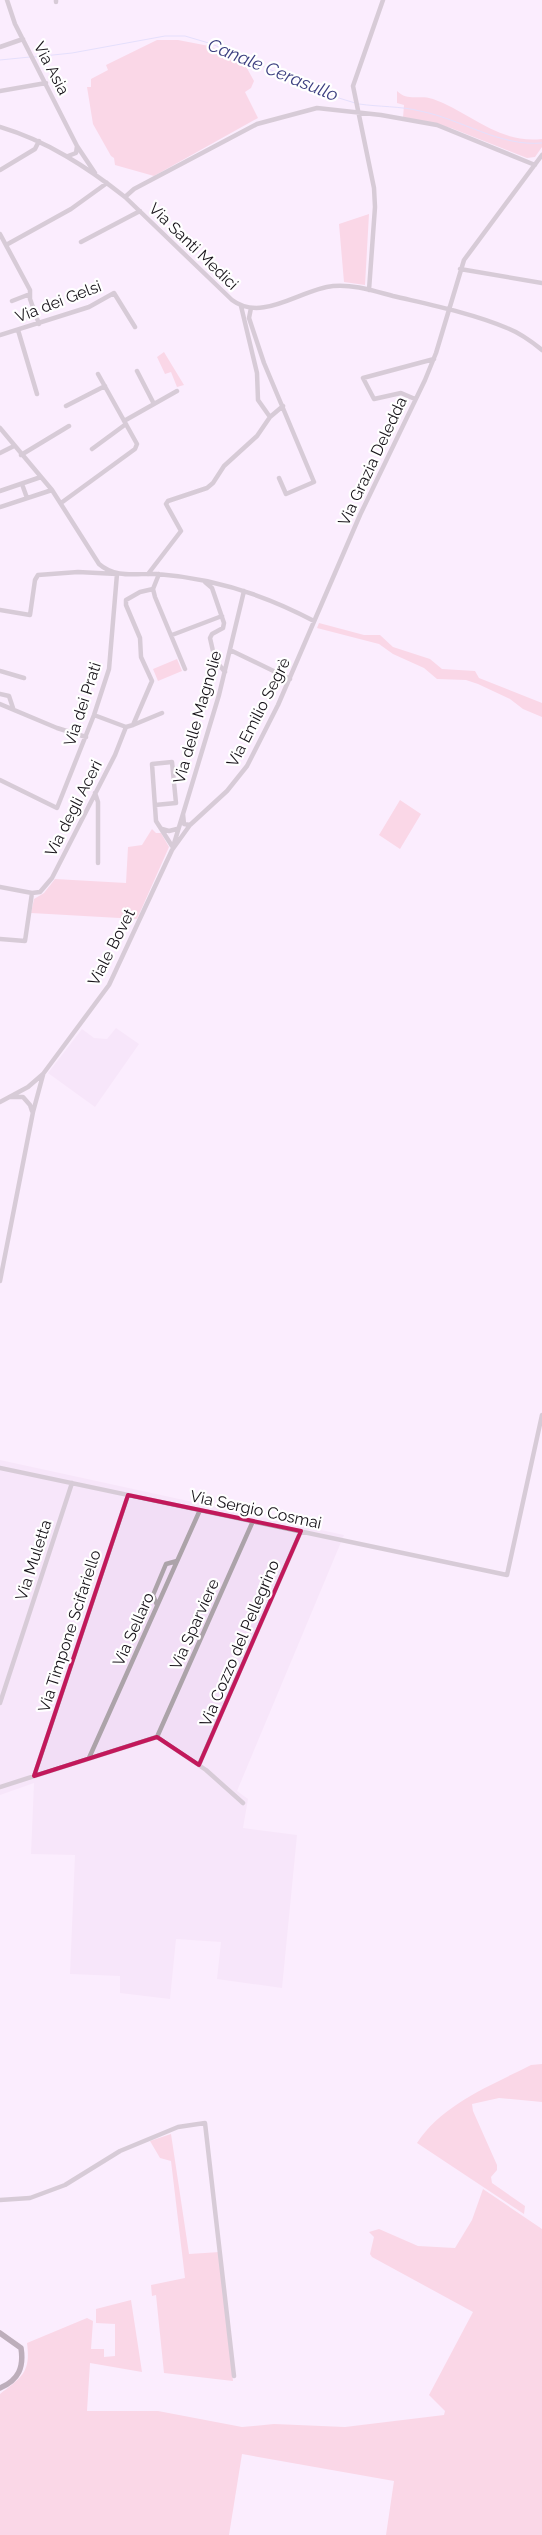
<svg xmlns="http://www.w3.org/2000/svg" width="542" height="2535" viewBox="0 0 542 2535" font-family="Raleway,sans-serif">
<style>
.built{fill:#f2def6}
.green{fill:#f8bdcd}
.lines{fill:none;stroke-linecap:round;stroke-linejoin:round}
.stream{stroke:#c9cffb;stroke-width:1}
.minor{stroke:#aca3a9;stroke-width:4.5}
.major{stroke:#72626c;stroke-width:5.5}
.marked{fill:none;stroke:#c2185b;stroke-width:4;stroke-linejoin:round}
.labels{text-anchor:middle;stroke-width:4.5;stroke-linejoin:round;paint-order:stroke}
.street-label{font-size:16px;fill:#161218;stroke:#fff}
.water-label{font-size:18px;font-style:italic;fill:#3c3f80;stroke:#fff}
</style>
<rect width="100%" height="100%" fill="#fbedfe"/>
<path class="built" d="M116,1028l23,16 -44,63 -47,-34 34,-44 12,9 13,1z
M0,1460l344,75 -107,256 11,8 -5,29 54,7 -15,153 -65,-9 4,-37 -45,-3 -6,60 -50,-6v-17l-50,-2 5,-119 -44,-1 3,-71 -34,12z"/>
<path class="green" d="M157,40h21l31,6 34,15 11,20 -3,7 -6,4 13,26 -104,58 -39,-11 -1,-7 -3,-2 -18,-32 -6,-37h4v-8l17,-9 -2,-5z
M397,91c11,11 23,3 36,8 37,13 65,45 109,40v8l-7,10 -8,1 -76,-30 -48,-10 1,-13 -7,-2z
M369,214l-4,71 -21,-3 -5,-58z
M164,352l20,33 -7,2 -6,-15 -6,2 -8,-17z
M319,623l45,12h16l13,12 37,12 12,10 33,2 4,7 63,25v14l-19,-8 -13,-10 -32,-15 -12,-4 -29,-1 -13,-11 -31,-14 -14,-10 -62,-16z
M177,659l5,12 -24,10 -5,-12z
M400,800l21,14 -21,35 -21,-14z
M152,829l4,4h5l8,14 -32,72 -106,-6 3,-14 10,-6 11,-14 71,4 2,-36 14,-2z
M542,2064v38l-43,-4 -27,6 1,7 24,54v5l-6,7 1,6 33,23 -1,8 -107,-71c25,-39 75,-58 114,-78z
M171,2134l18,120 31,-2 13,129 -69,-8 -8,-78 -4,1 -1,-11 34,-7 -14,-117 -11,-3 -10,-17z
M483,2189l59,40v306h-156l8,-54 -152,-27 -13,81h-229v-141c22,-17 31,-22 27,-51l60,-25 6,3 -2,28h13v8l11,-1v-32l-19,-1v-14l35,-9 11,72 -52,-9 -3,48h71l84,16 32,-3 71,3 99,-12 1,-4 -16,-16 44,-83 -101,-55 -2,-3 4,-17 -5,-5 10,-3 39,17 37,2 17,-28z"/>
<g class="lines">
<path class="stream" d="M34,57l38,-4 93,-17h20l27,8 114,50 29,9
M0,60l30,-3
M359,104c20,3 41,2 61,7 41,8 80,36 122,32"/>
<path class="minor" d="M7,0l8,24 62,122 18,27
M56,0v2
M0,47l23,-8
M0,91l46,-8
M0,127c47,14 87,40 125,70l107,103c30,23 69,-11 101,-14 20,-2 41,5 60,10 38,9 78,17 114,32 13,5 24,13 35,22
M68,156l8,-3 1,-7
M0,170l35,-21 4,-8
M125,197l9,-8 123,-65 60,-16 64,7 56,10 98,40
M0,234l30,56v9l9,25
M81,242l59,-31
M6,245l65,-36 36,-26
M460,269l82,14
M369,290l6,-83 -1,-19 -21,-102 30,-86
M12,301l18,-7
M241,306l16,67 1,27 12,17
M251,308l-2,10 15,45 50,119 -28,12 -7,-16
M18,330l19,64
M0,335l89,-28 25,-14 21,34
M137,371l17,33
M415,399l-14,-6 -27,6 -11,-21 71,-19
M66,406l39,-20
M124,421l53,-30
M0,428l52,62 47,74c17,15 38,9 58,10 56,4 108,21 157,47
M92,449l34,-25
M0,453l14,-7
M21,455l48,-29
M22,484l5,14
M0,491l41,-14
M61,503l74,-54 2,-5 -39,-70
M0,507l52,-17
M148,574l33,-43 -15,-27 2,-3 39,-13 6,-5 11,-17 33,-30 13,-19 13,-11
M159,574l-6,15 2,8 30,72
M205,582l7,6 12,35 -1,5 -11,6 -2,4 5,22 10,12
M0,610l30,5 5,-35 3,-5 40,-3 39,2 -8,95 -15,46 -37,93 -57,-28
M172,635l50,-19
M230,650l60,29
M0,671l24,7
M0,694l9,2 4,12
M0,704l57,24 29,9
M133,725l29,-12
M126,727l7,-2 19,-44 -11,-24 -1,-19 -14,-33v-5l14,-8 13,-3
M95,793l3,9v61
M155,805l21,-2 -4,-41 -20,2 4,57 16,25
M183,814l1,10 6,1
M162,829l7,2 8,-2
M173,847l46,-152 25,-104
M0,887l32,6 8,-1 12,-14 63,-123 11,-28 -32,-12
M0,939l25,2 7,-48
M11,1097h12l7,8 2,6
M0,1102l28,-15 15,-13 66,-89 63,-135 18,-25 37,-34 20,-25 31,-61 82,-190 65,-135 11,-27 28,-93 78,-105
M0,1281l33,-169 10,-37
M0,1468l507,107 35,-160
M157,1605l-4,-10 13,-31 11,-3
M0,1703l72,-220
M157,1737l96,-216
M89,1758l111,-248
M199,1765l102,-234
M34,1776l94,-281
M0,1787l157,-50 49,33 37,33
M0,2200l30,-2 35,-13 55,-34 58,-24 27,-4 29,253"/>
<path class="major" d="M0,2333l21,15c3,19 -2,32 -21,40"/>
</g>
<path d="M0 0H542V2535H0ZM128,1495l173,36 -102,234 -42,-28 -123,39z" fill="#fbedfe" fill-opacity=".55" fill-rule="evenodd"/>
<path class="marked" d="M128,1495l173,36 -102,234 -42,-28 -123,39z"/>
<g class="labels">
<g class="street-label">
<text transform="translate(52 68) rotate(62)" y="6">Via Asia</text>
<text transform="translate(194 246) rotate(44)" y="6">Via Santi Medici</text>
<text transform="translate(58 301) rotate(-21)" y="6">Via dei Gelsi</text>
<text transform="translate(372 461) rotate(-65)" y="6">Via Grazia Deledda</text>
<text transform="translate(82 704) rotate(-72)" y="6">Via dei Prati</text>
<text transform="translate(258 712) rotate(-63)" y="6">Via Emilio Segrè</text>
<text transform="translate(197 717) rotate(-74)" y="6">Via delle Magnolie</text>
<text transform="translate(73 808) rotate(-63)" y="6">Via degli Aceri</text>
<text transform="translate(111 947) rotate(-63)" y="6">Viale Bovet</text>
<text transform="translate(256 1509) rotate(12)" y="6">Via Sergio Cosmai</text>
<text transform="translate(33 1560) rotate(-72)" y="6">Via Muletta</text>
<text transform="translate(194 1624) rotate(-66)" y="6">Via Sparviere</text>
<text transform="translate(133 1629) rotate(-66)" y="6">Via Sellaro</text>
<text transform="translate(69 1631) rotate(-72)" y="6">Via Timpone Scifariello</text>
<text transform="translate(239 1643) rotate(-67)" y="6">Via Cozzo del Pellegrino</text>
</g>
<g class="water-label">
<text transform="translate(273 70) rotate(22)" y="6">Canale Cerasullo</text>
</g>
</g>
</svg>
